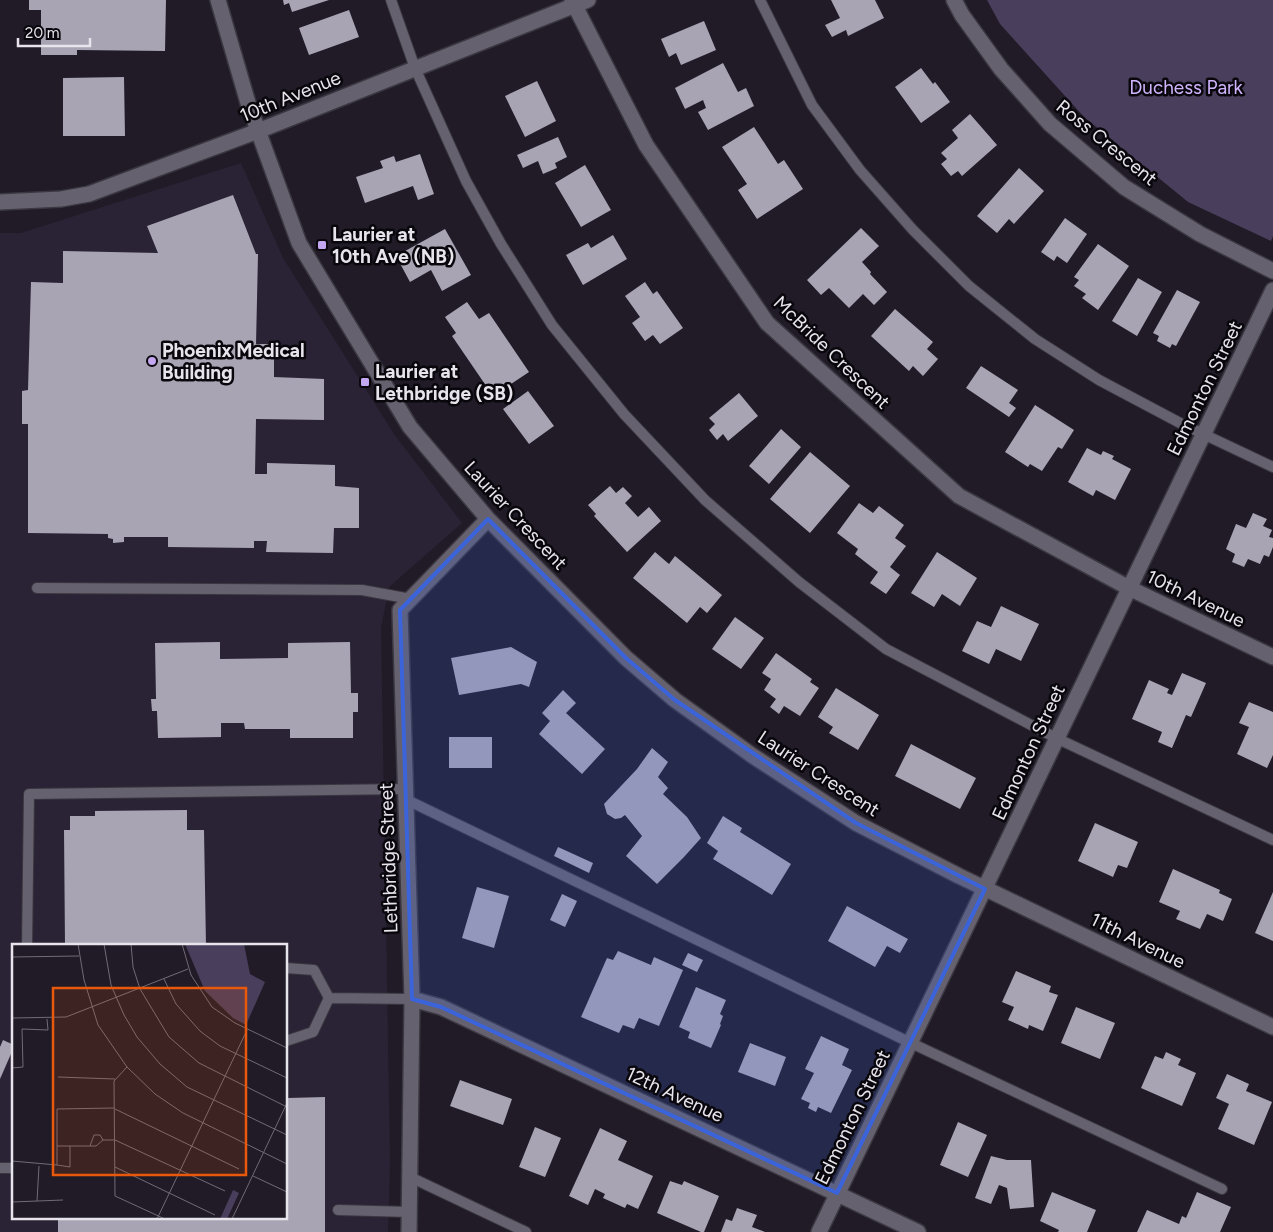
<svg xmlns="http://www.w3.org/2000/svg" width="1273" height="1232" viewBox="0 0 1273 1232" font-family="Figtree,sans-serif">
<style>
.built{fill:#2a2335;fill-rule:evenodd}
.green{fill:#493e5b}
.building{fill:#a9a4b4}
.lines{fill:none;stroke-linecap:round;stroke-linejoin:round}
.service-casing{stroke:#3b3740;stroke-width:12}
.minor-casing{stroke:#3b3740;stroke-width:18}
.tertiary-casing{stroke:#3b3740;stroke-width:18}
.service{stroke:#66616f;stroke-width:10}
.minor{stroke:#66616f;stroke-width:15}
.tertiary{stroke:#66616f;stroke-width:15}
.marked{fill:#3b64db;fill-opacity:0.2;stroke:#3b64db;stroke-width:4;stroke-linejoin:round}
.poi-dot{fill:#c4a7f1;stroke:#09070c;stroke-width:2}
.labels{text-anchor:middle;stroke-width:5;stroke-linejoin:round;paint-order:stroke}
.park-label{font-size:19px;fill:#d0b4fe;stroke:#09070c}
.street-label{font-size:19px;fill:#e7e4ec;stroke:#09070c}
.poi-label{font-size:19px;font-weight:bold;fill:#e7e4ec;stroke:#09070c;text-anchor:start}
.inset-road{fill:none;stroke:#706b76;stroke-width:1}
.view{fill:#e8590c;fill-opacity:0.15;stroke:#e8590c;stroke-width:2.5}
.inset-edge{fill:none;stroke:#e7e4ec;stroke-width:2.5}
</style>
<rect width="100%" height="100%" fill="#201b27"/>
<path class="built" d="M241,163l42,95 111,176 68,89 -73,64 -8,41 9,534 -2,70h-388v-999h21zM14,946h272v272h-272z"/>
<path class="green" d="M987,0h286v236l-2,5 -83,-39 -104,-85 -84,-93z"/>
<path class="building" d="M29,0h137l-1,51 -88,-1v5h-36v-45h-12z
M283,0h46l-37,12 -3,-9 -5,2z
M831,0h44l9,18 -36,18 -2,-6 -14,7 -7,-12 15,-7z
M349,10l10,27 -50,18 -10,-27z
M704,21l12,29 -35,15 -5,-12 -7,4 -8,-18z
M723,63l15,29 8,-4 8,18 -46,24 -10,-18 8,-4 -3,-8 -18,9 -10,-21z
M921,68l12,16 2,-2 15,20 -29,21 -26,-36z
M124,77l1,59h-62v-58z
M537,81l19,40 -31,16 -20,-41z
M970,114l27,31 -35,31 -4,-5 -7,5 -10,-12 6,-5 -6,-6 17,-15 -6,-8z
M754,127l24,37 6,-4 19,29 -46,30 -19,-29 9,-6 -25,-37z
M558,137l9,20 -12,6 2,5 -14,6 -5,-13 -15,7 -6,-13z
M420,154l14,40 -16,6 -5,-14 -48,17 -9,-26 27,-9 -3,-7 14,-5 2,6z
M585,165l26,45 -30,17 -26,-44z
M1019,168l25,23 -30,33 -5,-5 -12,14 -20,-17z
M233,195l23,59h2l-2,90h18v33l50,2v41l-68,-1 -1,55h12v-11l68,2v21l24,2v40h-25l-1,25 -67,-1 1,-11h-13v7l-86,-1v-10h-44v5l-11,1v-4l-5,-1v-4l-80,-1v-109h-6v-33l6,-1 3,-108 32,1v-32l95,2 -11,-27z
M1065,218l22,16 -20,29 -10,-7 -3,5 -13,-9z
M861,228l18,18 -17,16 9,10 -1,2 17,18 -13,13 -11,-11 -14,14 -20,-20 -8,7 -14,-15z
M445,229l26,46 -29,16 -11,-21 -21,12 -14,-26z
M613,235l14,24 -44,26 -17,-30 22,-12 3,5z
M1098,244l31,22 -31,44 -16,-12 4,-4 -12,-8 5,-6 -5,-3z
M1138,278l24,14 -25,44 -25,-15z
M645,282l8,12 4,-3 26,37 -23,16 -7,-9 -8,6 -13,-18 8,-6 -15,-21z
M1177,290l23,12 -24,44 -4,-2 -2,4 -13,-7 2,-5 -6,-3z
M467,302l12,17 10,-6 40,59 -36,24 -41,-60 4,-3 -11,-16z
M895,309l38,33 -6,7 11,10 -15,17 -10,-10 -4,5 -38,-35z
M981,366l37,24 -9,13 7,5 -7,9 -43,-29z
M528,391l26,35 -25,18 -26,-35z
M739,393l19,23 -30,25 -5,-7 -6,6 -8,-10 6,-6 -6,-6z
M1035,405l39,25 -12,19 -4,-2 -16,24 -12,-7 -2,3 -23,-15z
M781,429l20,18 -32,37 -20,-18z
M1087,448l14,7 2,-4 11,5 -2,3 19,10 -16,31 -19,-10 -3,6 -25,-14z
M810,452l40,34 -40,47 -40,-34z
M610,486l6,7 7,-6 9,9 -7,7 13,14 11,-10 12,14 -34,31 -33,-36 2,-2 -8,-9z
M859,503l14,10 6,-7 25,19 -9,13 11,8 -16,21 10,8 -14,19 -16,-11 8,-11 -23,-18 3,-5 -21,-16z
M1253,513l14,6 -4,7 9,4 -3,7 4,1v9l-4,10 -5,-2 -4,9 -12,-5 -4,8 -12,-5 3,-8 -9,-5 10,-25 10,4z
M655,552l14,12 6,-8 47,39 -15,18 -7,-6 -13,16 -54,-45z
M937,552l40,26 -17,28 -18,-12 -8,13 -23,-14z
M1001,606l38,18 -18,37 -25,-12 -7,15 -27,-13 15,-30 14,6z
M735,617l29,21 -23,31 -29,-20z
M220,642v17l68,-1v-15l62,-1 1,51h7v19h-5v26h-63v-9h-45l-1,-6h-23v14l-63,1 -1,-27h-5l-1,-12h5l-1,-56z
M511,647l26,15 -8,25 -8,-3 -62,11 -8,-37z
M776,653l36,26 -2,3 9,6 -19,28 -16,-10 -5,8 -9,-7 6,-8 -12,-9 7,-11 -9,-6z
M1182,673l24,10 -15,34 -5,-2 -14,33 -14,-6 4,-10 -30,-13 17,-39 20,9 -2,4 5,2z
M836,688l43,27 -21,35 -29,-17 4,-6 -15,-10z
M563,690l13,13 -10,10 39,36 -23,25 -43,-40 11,-13 -8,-8z
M1249,702l24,10v43l-6,13 -30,-14 12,-27 -10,-4z
M449,737h43v31h-43z
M911,744l65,34 -16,31 -65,-33z
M652,748l16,14 -10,15 10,11 -5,6 24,23 14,21 -17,19 -27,27 -31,-28 16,-20 -17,-21 -4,3 -6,1 -8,-5 -3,-10 33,-35z
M187,810v20h17l2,116h-141l-1,-116h6v-14h25v-5z
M723,816l19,12 -2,4 51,32 -19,31 -59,-36 5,-8 -11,-8z
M1095,823l43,19 -11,26 -9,-3 -5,12 -35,-16z
M558,847l35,16 -4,10 -35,-17z
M1173,869l47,21 -1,3 13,6 -9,22 -16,-7 -7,15 -24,-10 4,-8 -21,-9z
M477,887l32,9 -15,52 -32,-10z
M1273,892v49l-18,-8z
M562,894l15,7 -12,26 -15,-7z
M847,906l61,33 -8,14 -13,-7 -12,21 -47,-26z
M618,951l33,14 3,-8 29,13 -24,56 -20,-8 -5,11 -11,-4 -4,8 -38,-16 26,-59 6,2z
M688,953l15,7 -6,12 -15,-7z
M1016,971l35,15 -2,6 9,3 -15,36 -14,-6 -1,4 -20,-9 6,-13 -12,-5z
M696,987l30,13 -6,14 3,2 -3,8 1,1 -10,23 -23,-10 2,-6 -11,-5z
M1076,1007l39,16 -15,36 -39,-16z
M821,1036l28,13 -7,16 10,5 -21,43 -13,-6 -2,5 -8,-4 2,-5 -9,-4 13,-26 -9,-4z
M3,1040l11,5v2l-14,32v-32z
M750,1043l36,14 -11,29 -37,-14z
M1166,1052l15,7 -3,6 18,8 -14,33 -41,-18 14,-32 8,3z
M1227,1074l22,10 -3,7 26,11 -18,43 -36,-16 11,-25 -13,-6z
M460,1080l52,19 -9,26 -53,-19z
M286,1085h2v13l37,-1v135h-267v-14h228z
M958,1122l29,13 -19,42 -28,-12z
M535,1127l26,11 -16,39 -26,-10z
M600,1128l27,13 -9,19 35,16 -15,33 -11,-5 -2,4 -22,-10 2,-4 -10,-5 -7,16 -19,-9z
M991,1156l16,4h24l3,47 -24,2 -3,-21 -8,-3 -8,19 -16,-6z
M670,1181l12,4 2,-4 35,15 -15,36h-3l-44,-19z
M1052,1192l44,18 -9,22h-29l1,-2 -19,-9z
M1197,1192l34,15 -11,25h-83l10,-22 32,14 3,-8 4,2z
M737,1208l20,7 -5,12 13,5h-44l5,-13 6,2z"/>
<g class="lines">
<defs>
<path id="service" d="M391,0l24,68 51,113 35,63 51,81 72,89 81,86 94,82 87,67 170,89 217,102
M760,0l52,105 48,65 53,60 56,56 66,53 64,41 83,44 91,43
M37,588l325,2 49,9
M407,800l504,243 311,146
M27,946l2,-152 377,-5
M286,968l28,2 15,28
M286,1041l27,-9 16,-34 83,1
M0,1168h14
M410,1177l116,55
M338,1210l72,2"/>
<path id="minor" d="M218,0l30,103 51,140 111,184 78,92 138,139 49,42 78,56 103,67 103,53 314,151
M572,0l74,145 121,178 192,173 170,92 144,69
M412,999l29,8 477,225
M409,1232l3,-233 -12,-389 88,-91
M819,1232l454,-942"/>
<path id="tertiary" d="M954,0l8,15 39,54 49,55 74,63 76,47 73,37
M0,202l61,-3 28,-5 169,-63 330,-131"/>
</defs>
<use href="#service" class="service-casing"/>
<use href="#minor" class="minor-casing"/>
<use href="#tertiary" class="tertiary-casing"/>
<use href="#service" class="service"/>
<use href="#minor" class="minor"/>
<use href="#tertiary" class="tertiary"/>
</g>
<path class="marked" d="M488,519l138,139 49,42 181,123 129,66 -148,304 -396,-186 -29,-8 -12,-389z"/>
<g class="poi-dot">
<rect x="317" y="240" width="10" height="10" rx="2.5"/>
<circle cx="152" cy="361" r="5"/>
<rect x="360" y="377" width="10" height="10" rx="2.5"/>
</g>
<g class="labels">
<g class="park-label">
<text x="1186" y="94">Duchess Park</text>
</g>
<g class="street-label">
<text transform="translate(290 96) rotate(-22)" y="7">10th Avenue</text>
<text transform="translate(1107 142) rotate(39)" y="7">Ross Crescent</text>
<text transform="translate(832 352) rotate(44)" y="7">McBride Crescent</text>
<text transform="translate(1204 388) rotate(-64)" y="7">Edmonton Street</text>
<text transform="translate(516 515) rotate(47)" y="7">Laurier Crescent</text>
<text transform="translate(1196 598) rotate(26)" y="7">10th Avenue</text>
<text transform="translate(1028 752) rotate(-65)" y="7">Edmonton Street</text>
<text transform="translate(819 773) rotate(33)" y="7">Laurier Crescent</text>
<text transform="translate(388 858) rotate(-92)" y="7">Lethbridge Street</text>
<text transform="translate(1138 940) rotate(26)" y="7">11th Avenue</text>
<text transform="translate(675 1094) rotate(25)" y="7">12th Avenue</text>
<text transform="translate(852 1117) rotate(-64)" y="7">Edmonton Street</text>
</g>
<g class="poi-label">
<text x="332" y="241">Laurier at<tspan x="332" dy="22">10th Ave (NB)</tspan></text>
<text x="162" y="357">Phoenix Medical<tspan x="162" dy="22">Building</tspan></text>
<text x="375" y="378">Laurier at<tspan x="375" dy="22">Lethbridge (SB)</tspan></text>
</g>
</g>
<g transform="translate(12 944)">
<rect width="275" height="275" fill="#201b27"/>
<path d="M173,0h59l6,30 15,8 -19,43 -13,-7 -28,-27zM221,246l6,3 -12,26h-7z" fill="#493e5b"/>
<path class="inset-road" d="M66,0l6,36 14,45 29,42 28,27 28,19 104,51M92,0l7,41 13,30 13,22 23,27 27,23 100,48M119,0l2,23 7,22 29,48 30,26 88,44M170,0l9,31 21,32 23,16 52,25M0,13l67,-1M152,35l12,25 24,27 20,15 67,32M0,74l54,-1 122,-48M115,123l-13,14 1,115 50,23M0,124l11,-1 -1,-38 26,1 -1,-11M46,133l57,2M103,165l124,60M45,202h39l7,-6h12l110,51M78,202l4,-11h6l3,5M0,217l45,4v-56l57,-1M45,221l13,2v-21M103,223l100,48M241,232l34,16M0,242v33M25,257l2,-35M0,258l51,-2M145,275l90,-189M220,275l55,-116"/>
<path class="view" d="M41,44h193v187h-193z"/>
<rect width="275" height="275" class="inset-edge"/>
</g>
<path d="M18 38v8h72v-8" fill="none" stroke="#e7e4ec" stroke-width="2.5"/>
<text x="25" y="38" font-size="15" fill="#e7e4ec" stroke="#09070c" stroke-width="4" paint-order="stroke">20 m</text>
</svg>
